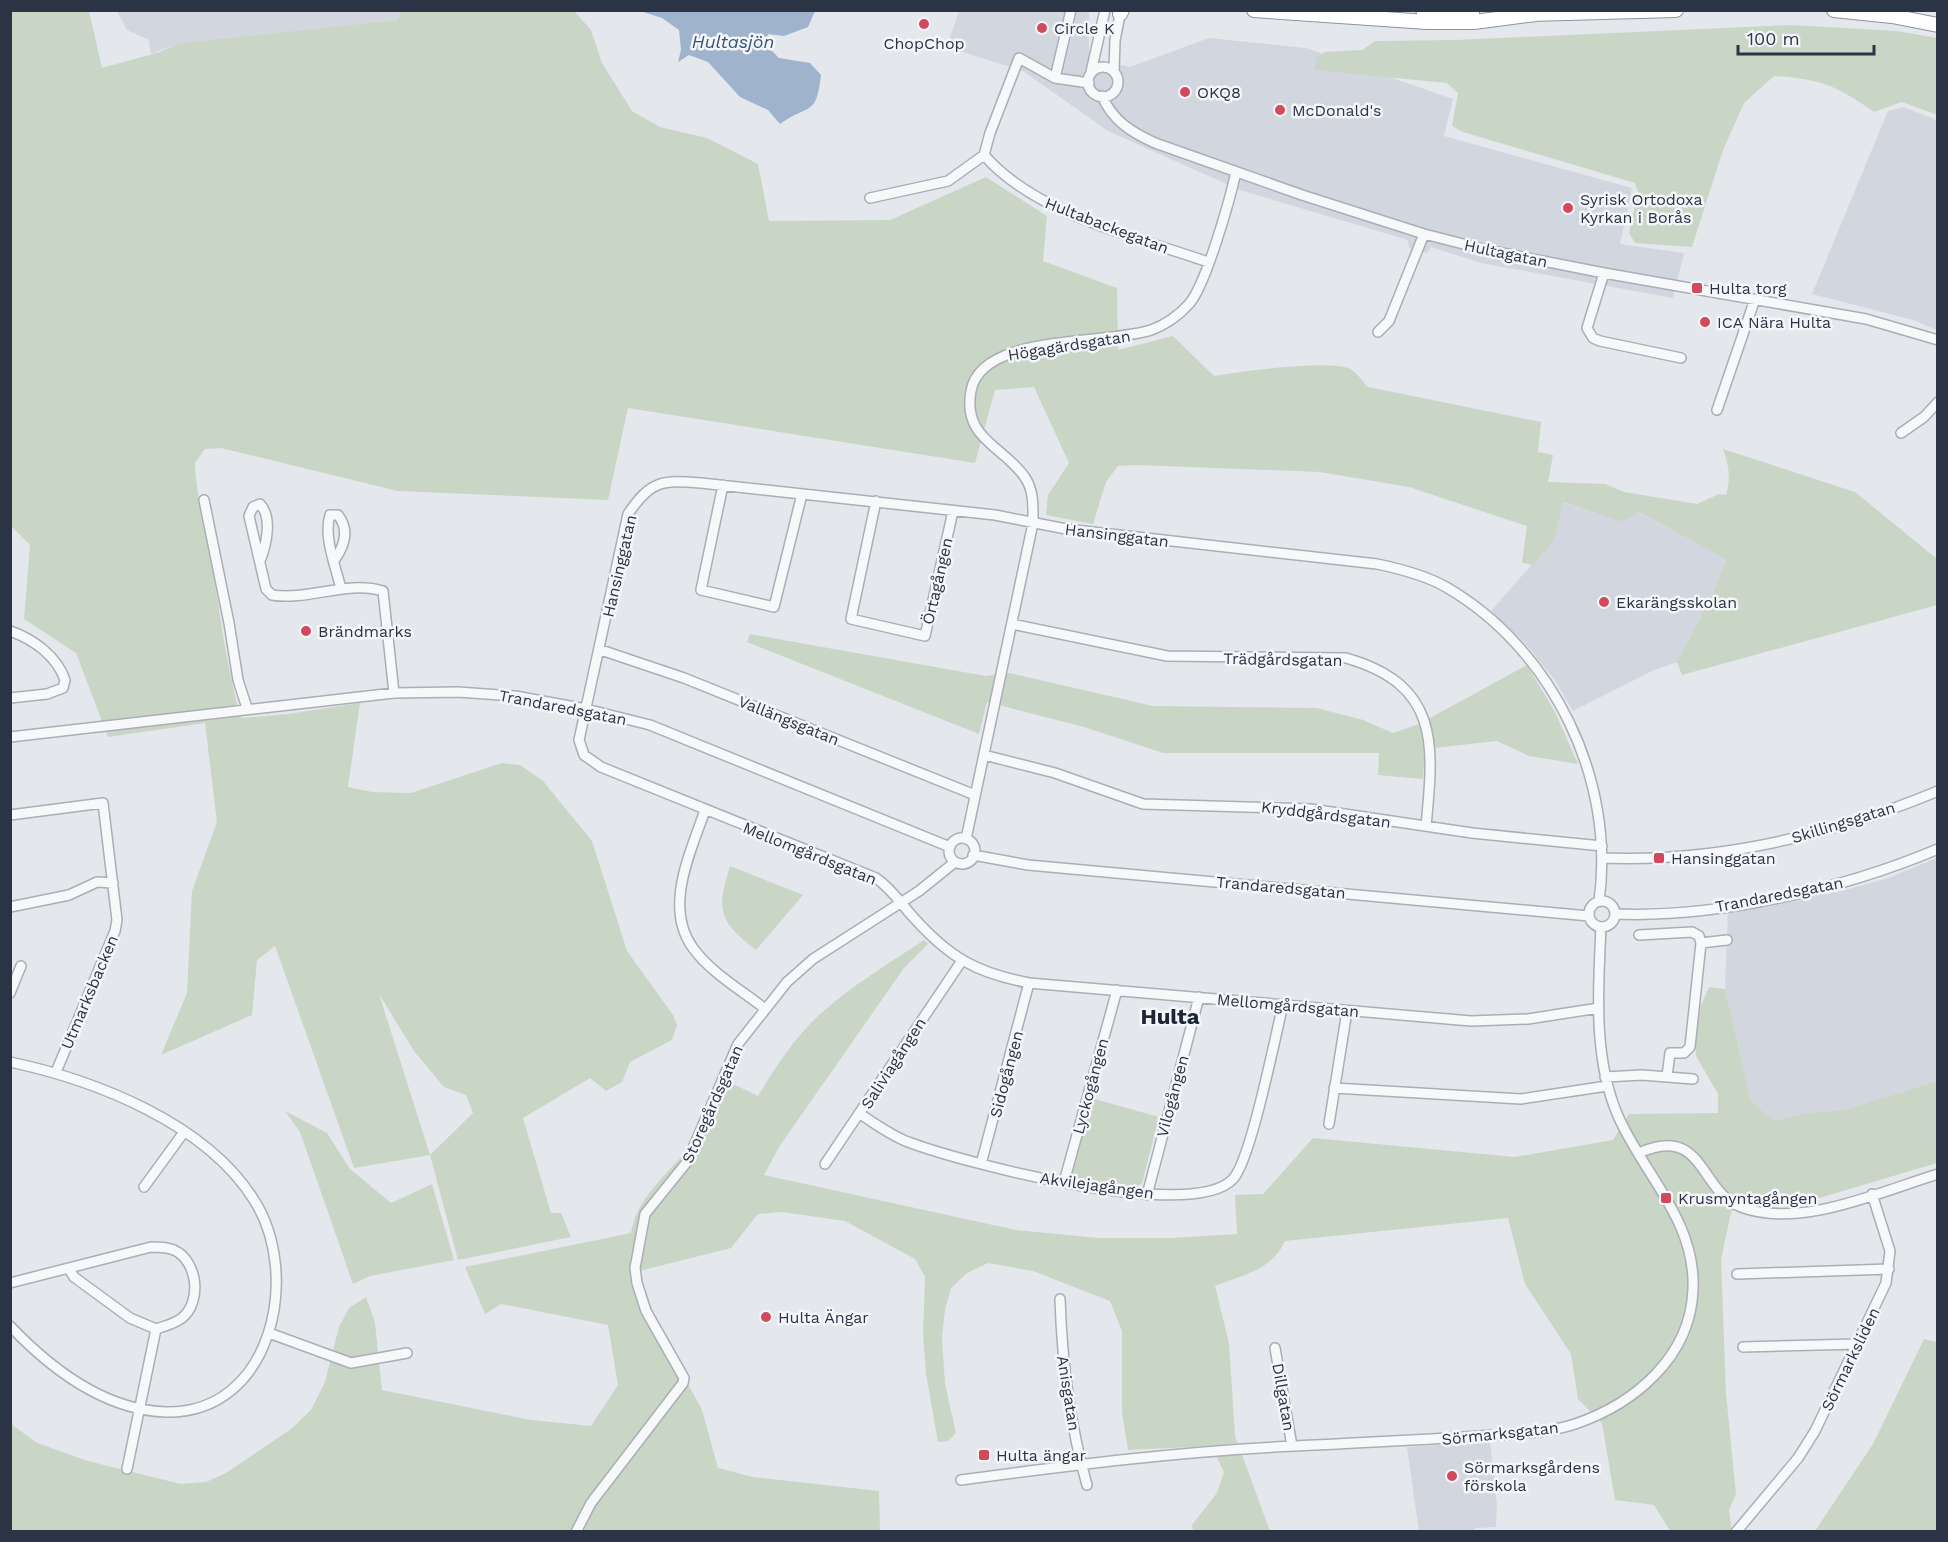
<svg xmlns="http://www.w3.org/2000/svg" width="1948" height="1542" viewBox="0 0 1948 1542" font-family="'Work Sans',sans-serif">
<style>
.built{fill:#d2d6de}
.green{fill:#c9d6c5;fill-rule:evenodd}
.water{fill:#9fb4cc}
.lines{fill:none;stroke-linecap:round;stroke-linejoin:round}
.minor-casing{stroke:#a9aeb7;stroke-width:12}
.highway-casing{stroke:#8b94a3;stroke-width:16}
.minor{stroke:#f7f8fa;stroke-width:9}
.highway{stroke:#fff;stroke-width:14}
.poi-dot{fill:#d1495b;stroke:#f4f6f9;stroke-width:2}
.labels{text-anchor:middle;stroke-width:5;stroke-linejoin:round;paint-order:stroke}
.poi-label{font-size:16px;fill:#2b3445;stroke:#f4f6f9;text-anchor:start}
.street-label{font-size:16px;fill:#2b3445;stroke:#f4f6f9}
.water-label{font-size:18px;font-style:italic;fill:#34527a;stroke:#f4f6f9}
.district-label{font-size:22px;font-weight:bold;fill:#1d2536;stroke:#f4f6f9}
</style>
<rect width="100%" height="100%" fill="#e4e7ec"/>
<path class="built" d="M117,11h285l-5,9 -218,23 -28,11 -2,-14 -22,-10z
M959,11h130v47l41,9 79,-29 97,10 147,51 -9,37 188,52 -12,56 64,9 -11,45 -192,-35 -50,-16 -4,6 -18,-5 -1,-8 -168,-50 -132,-59 -85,-60 -76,-24z
M1903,107l34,13v210l-24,-10 -101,-26 76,-183z
M1562,502l59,20 17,-10 88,46 -13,35 -36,69 -23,8 -81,41 -19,-32 -28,-35 -35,-33 63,-72z
M1937,858v223l-93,29 -40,3 -30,8 -23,-20 -26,-112 3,-77 40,-5 81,-18 39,-11z
M1490,1442l7,63 -1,22 -20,1 -4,3h-53l-12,-84z"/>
<path class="green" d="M10,11h79l13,57 58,-16 19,-9 218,-23 5,-9h172l17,19 11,33 30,48 28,16 47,11 51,26 11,57 121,-1 96,-43 61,39 -4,45 74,27 1,62 55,-14 41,40c24,-4 121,-18 138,-6 6,4 11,12 16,17l173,35 -3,30 15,3 -5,27 57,2 19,8 73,12 22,-10 7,1c5,-17 3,-29 -3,-46l132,43 82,67v46l-255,70 -5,-13 36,-69 13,-34 -87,-47 -18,10 -58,-20 -9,37 -20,26 -12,-2 5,-37 -118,-39 -89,-15 -183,-7 -19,1 -12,16 -13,42 -47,-9 2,-20 21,-32 -35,-76 -39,3 -20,73 -347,-55 -20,92 -210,-9 -177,-43 -16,1 -10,14c1,33 10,64 16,96 9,53 15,107 30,159l47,-4 72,-11 -12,84 24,5 39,1 91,-30 18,2 23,16 49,60 35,110 46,64 4,10 -5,15 -42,22 -8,20 -16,9 -16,-13 -67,40 28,95h10l10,24 -113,23 -28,-105 -76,13 -79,-222 -18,14 -5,55 -91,40 26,-62 5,-102 25,-69 -12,-99 -97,14 -32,-84 -52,-34 6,-74 -20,-20zM379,994l35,57 30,36 22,8 7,18 -43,42z
M1791,25l106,6 40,7v77l-35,-13 -28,10c-38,-27 -54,-33 -100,-36l-30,27 -21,47 -31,97 -57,-4 -6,-10 9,-41 -3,-9 -172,-51 -11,-6 6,-33 -11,-10 -133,-13 3,-13 8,-5 37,-2 13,-9 81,-1z
M750,634l236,42 23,-3 144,33 164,2 46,12 30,13 26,-9 108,-59 28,47 23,52 -49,-8 -32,-15 -72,8 -2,30 -45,-4 1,-22h-216l-79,-26 -97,-25 -8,32 -232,-92z
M730,866l73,29 -47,55c-37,-29 -40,-39 -26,-84z
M924,940l4,4 -24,24 -125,179 -15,28 252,55 83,8h73l65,-4 -2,-39 28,-1 50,-56 202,19 98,-17 16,-26 89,-1v-19l-22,-38v-39l13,-30 16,2 26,112 23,20 30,-8 40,-3 93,-29v82l-148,44 -48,-9 -10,15 -10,46 5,134 10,101 -7,16 3,21h-62l-16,-26 -39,-5 -13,-77 -24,-24 -7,-45 -46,-70 -17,-66 -223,23c-13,29 -42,34 -70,45l14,57 6,93 35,95h-77l-1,-6 25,-32 7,-21 -13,-26 -83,4 -6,-38v-81l-12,-30 -77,-30 -45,-8 -21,10 -16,15 -6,22 -3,28 3,46 11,49 -8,8 -10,1 -12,-68 -3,-41 2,-56 -10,-18 -70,-38 -63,-9 -24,2 -27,34 -92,23 22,63 41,76 16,58 35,9 126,14 1,40h-869l-1,-108 27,20 51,18 93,23 25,-2 20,-9 65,-44 20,-19 14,-28 14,-55 10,-19 17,-11 9,26 7,67 149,30 60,6 27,-41 -10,-60 -107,-21 -16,10 -20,-47 166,-34c6,-33 29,-52 50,-76 20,-22 35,-49 46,-76l31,15c17,-28 36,-58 61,-81 32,-29 69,-51 105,-75z
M1091,1098l68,19 -17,66 -7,5 -67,-10z
M285,1111l42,22 23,36 41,34 41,-19 22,76 -84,16 -17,8 -53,-152z
M1924,1339l13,3v189h-122l58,-87z"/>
<path class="water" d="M640,11h175l-7,16 -24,9 -16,-2 -3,10 14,14 31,5 11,12c-5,42 -11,28 -41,49l-12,-14 -28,-13 -32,-35 -19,-7 -11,7 3,-12 -2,-20 -17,-12z"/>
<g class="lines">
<defs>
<path id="minor" d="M1088 82a15 15 0 1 1 30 0a15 15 0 1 1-30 0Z
M1091,72l14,-62
M1114,72l1,-32 6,-30
M1055,78l16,-68
M1102,96c11,25 29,36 53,47l147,52 122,39 63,16 117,23 262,46 72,21
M984,155c51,59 152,82 224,107
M870,198l78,-17 36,-26 6,-22 29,-75 36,20 34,5
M1604,273l-17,55 6,10 7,3 81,17
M1378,332l11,-11 35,-87
M1717,410l38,-111
M1901,433l23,-16 14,-15
M723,485l-22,105 73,17 28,-113
M204,500l25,123 9,57 9,28
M876,501l-25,118 74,17 28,-125
M260,561c6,-15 13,-43 0,-57l-7,3 -4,9 17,73 6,6c36,6 75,-15 111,-4l11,102
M334,561c10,-14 16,-31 4,-46h-8c-7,22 6,52 11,74
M1012,624l155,32 179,2c94,27 88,86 80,168
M10,631c23,8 47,25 55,49l-2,8 -16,6 -37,4
M601,650l83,28 291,117
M10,737l384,-44 64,-1 57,4 71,13 64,16 300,122
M984,755l71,18 88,31 168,5 161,24 130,13
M705,810c-14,42 -42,97 -12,138 17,24 48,42 71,60
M10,815l93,-12 14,117 -2,11 -59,141
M949 851a13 13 0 1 1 26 0a13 13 0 1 1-26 0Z
M966,839l67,-316c0,-15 1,-31 -7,-44 -21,-33 -64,-39 -55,-88 10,-58 136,-46 180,-61 14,-5 28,-15 38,-26 17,-19 41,-105 47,-132
M973,855l55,10 561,51
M1603,858c115,4 229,-23 335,-67
M1589 914a13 13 0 1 1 26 0a13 13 0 1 1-26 0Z
M10,907l59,-12 28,-13 16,1
M1615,914c104,4 228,-25 323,-65
M1639,935l53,-3 7,4 2,7 26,-3
M10,993l11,-27
M1599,1008l-71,11 -57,2 -442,-38c-52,-10 -79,-25 -115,-65 -13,-14 -21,-28 -38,-40l-275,-111 -17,-12 -5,-15 49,-226c23,-34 34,-34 73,-31l294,32 71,14 311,35c24,5 48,11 69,23 107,62 170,193 153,314
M10,1062c85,18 196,61 244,138 48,75 18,214 -88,212 -62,-2 -115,-43 -156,-86
M1667,1076l3,-23h14l6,-6 11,-104
M1605,1077l37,-2 51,4
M1334,1088l187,11 86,-13
M860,1114c16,10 33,23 51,29 54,20 281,80 322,36 18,-19 42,-142 50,-174
M1329,1124l18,-113
M1639,1153c65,-30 61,40 102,54 60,22 138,-15 197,-33
M825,1164l136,-202
M981,1164l48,-181
M1064,1182l53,-192
M144,1187l40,-55
M1147,1195l52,-198
M1737,1274l152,-5
M10,1283l141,-36c7,0 16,0 23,3 24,11 28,52 8,68 -8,6 -17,8 -26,11l-26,-11 -56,-41 -5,-8
M1060,1299c2,62 10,126 27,186
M269,1333l82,30 56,-10
M1743,1347l114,-3
M1275,1348l17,98
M127,1469l29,-140
M961,1480c111,-15 222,-29 334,-34 61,-3 123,-6 185,-10 31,-2 65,-2 95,-12 59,-20 116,-67 118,-135 3,-68 -49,-114 -75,-173 -25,-58 -20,-126 -17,-189
M576,1532l15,-29 92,-120 1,-5 -38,-67 -9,-28 -2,-15 10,-54 42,-52 51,-118 49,-62 26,-23 106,-68 36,-29
M1736,1532l62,-74 17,-27 71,-148 4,-32 -18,-57"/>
<path id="highway" d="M1254,10l173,12h47l62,-8
M1423,10l49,3
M1834,10l58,6 46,9
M1120,14l2,-4
M1530,14l146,-4"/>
</defs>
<use href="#minor" class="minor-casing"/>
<use href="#highway" class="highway-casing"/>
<use href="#minor" class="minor"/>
<use href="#highway" class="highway"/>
</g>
<g class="poi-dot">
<circle cx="924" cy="24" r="6"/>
<circle cx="1042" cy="28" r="6"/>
<circle cx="1185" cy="92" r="6"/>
<circle cx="1280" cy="110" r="6"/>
<circle cx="1568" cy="208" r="6"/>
<rect x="1691" y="282" width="12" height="12" rx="3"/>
<circle cx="1705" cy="322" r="6"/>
<circle cx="1604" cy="602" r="6"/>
<circle cx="306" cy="631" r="6"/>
<rect x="1653" y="852" width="12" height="12" rx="3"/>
<rect x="1660" y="1192" width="12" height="12" rx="3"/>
<circle cx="766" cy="1317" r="6"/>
<rect x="978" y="1449" width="12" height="12" rx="3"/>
<circle cx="1452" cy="1476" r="6"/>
</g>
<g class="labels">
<g class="poi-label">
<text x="1054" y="34">Circle K</text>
<text x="924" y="49" text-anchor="middle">ChopChop</text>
<text x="1197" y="98">OKQ8</text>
<text x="1292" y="116">McDonald's</text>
<text x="1580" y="205">Syrisk Ortodoxa<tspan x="1580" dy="18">Kyrkan i Borås</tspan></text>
<text x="1709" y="294">Hulta torg</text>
<text x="1717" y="328">ICA Nära Hulta</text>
<text x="1616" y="608">Ekarängsskolan</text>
<text x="318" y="637">Brändmarks</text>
<text x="1671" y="864">Hansinggatan</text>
<text x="1678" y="1204">Krusmyntagången</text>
<text x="778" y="1323">Hulta Ängar</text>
<text x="996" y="1461">Hulta ängar</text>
<text x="1464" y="1473">Sörmarksgårdens<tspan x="1464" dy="18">förskola</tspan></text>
</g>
<g class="street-label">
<text transform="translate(1107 225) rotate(21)" y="6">Hultabackegatan</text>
<text transform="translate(1506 253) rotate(12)" y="6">Hultagatan</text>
<text transform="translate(1069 345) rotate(-9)" y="6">Högagärdsgatan</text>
<text transform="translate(1117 535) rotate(7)" y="6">Hansinggatan</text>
<text transform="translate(619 566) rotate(-77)" y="6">Hansinggatan</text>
<text transform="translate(937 581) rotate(-77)" y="6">Örtagången</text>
<text transform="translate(1283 659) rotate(1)" y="6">Trädgårdsgatan</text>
<text transform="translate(563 707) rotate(11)" y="6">Trandaredsgatan</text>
<text transform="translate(789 720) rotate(22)" y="6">Vallängsgatan</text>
<text transform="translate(1326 814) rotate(7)" y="6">Kryddgårdsgatan</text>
<text transform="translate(1843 822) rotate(-17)" y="6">Skillingsgatan</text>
<text transform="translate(810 853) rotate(22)" y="6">Mellomgårdsgatan</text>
<text transform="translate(1281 887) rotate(5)" y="6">Trandaredsgatan</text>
<text transform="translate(1779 894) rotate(-11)" y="6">Trandaredsgatan</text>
<text transform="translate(89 992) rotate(-67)" y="6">Utmarksbacken</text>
<text transform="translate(1288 1005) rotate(5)" y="6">Mellomgårdsgatan</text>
<text transform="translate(893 1063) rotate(-57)" y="6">Saliviagången</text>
<text transform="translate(1006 1074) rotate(-75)" y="6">Sidogången</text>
<text transform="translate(1090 1086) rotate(-75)" y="6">Lyckogången</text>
<text transform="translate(1172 1096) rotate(-75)" y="6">Vilogången</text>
<text transform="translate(712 1104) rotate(-66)" y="6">Storegårdsgatan</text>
<text transform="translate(1097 1185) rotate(8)" y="6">Akvilejagången</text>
<text transform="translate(1850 1359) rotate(-64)" y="6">Sörmarksliden</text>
<text transform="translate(1069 1393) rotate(81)" y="6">Anisgatan</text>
<text transform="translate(1284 1397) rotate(80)" y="6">Dillgatan</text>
<text transform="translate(1500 1433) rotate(-6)" y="6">Sörmarksgatan</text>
</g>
<g class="water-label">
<text x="733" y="48">Hultasjön</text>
</g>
<g class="district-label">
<text x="1170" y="1024">Hulta</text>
</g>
</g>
<rect width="1948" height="1542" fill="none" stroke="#2b3445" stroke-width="24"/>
<path d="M1738 45v9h136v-9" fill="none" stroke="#2b3445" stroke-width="3"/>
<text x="1747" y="45" font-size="18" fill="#2b3445" stroke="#f4f6f9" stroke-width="4.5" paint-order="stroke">100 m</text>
</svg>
